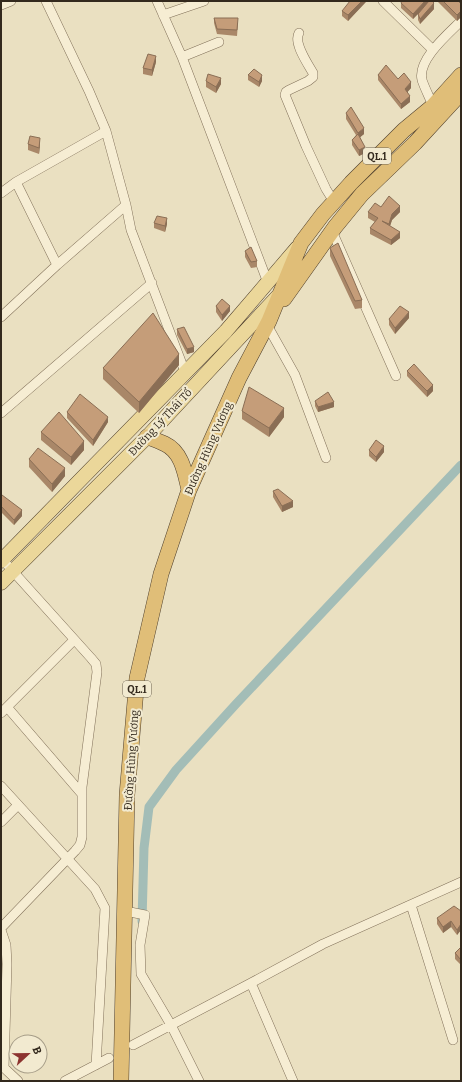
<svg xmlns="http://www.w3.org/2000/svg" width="462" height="1082" viewBox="0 0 462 1082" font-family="Bitter,serif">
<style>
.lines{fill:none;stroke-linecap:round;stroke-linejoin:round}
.canal{stroke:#a3bdb7;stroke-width:9}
.minor-casing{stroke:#82715a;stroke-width:10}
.primary-casing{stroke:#50402e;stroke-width:15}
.trunk-casing{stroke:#50402e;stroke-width:16}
.minor{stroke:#f6edd3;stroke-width:9}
.primary{stroke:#ebd79a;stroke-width:14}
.trunk{stroke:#e0be78;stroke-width:15}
.wall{fill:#a98768}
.shaded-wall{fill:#8a6e55}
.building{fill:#c59d79;stroke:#8a6e55}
.labels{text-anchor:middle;stroke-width:4;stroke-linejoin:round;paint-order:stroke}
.shield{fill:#f2ead0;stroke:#6c6353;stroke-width:1}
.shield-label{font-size:10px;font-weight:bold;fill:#33291d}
.street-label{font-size:11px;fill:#33291d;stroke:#f2ead0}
</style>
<rect width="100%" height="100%" fill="#eae0c1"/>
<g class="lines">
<path class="canal" d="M142,921l2,-73 5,-41 27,-37 60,-66 225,-239"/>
<defs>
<path id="minor" d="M46,1l43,90 17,40 20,74 5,25 54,142
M157,1l25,56 86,226
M383,1l50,49
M1,5l10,-4
M163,15l41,-14
M299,33c-6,10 9,31 14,40v4l-5,4 -19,9 -3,2 -1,3 21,51 20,43 8,13
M182,57l37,-15
M433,106c-3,-8 -8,-17 -11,-26 -5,-20 26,-46 39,-59
M16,182l41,83
M1,193l15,-11 90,-51
M332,231l64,145
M1,317l56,-52 69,-60
M267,325l28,50 31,83
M1,413l151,-130
M1,558l90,100 5,6 1,8 -15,115v50l-2,8 -5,6 -74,77
M7,707l75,87
M1,713l73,-73
M1,786l94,103 10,19 -9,157
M1,822l17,-17
M411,905l42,135
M125,911l20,4 -5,30 1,29 30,51 28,56
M1,930l5,15 1,19 -3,104
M251,983l42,98
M133,1045l118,-62 72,-39 138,-62
M1,1065l17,16
M65,1081l44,-23"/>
<path id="primary" d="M1,561l225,-230 71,-83
M1,583l146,-146 131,-141"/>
<path id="trunk" d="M284,299l51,-72 27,-33 53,-51 46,-50
M147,437c6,2 12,4 18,7 17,8 20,29 24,46
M121,1081l6,-286 10,-117 24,-104 28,-84 50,-112 30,-57 32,-78 22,-29 28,-31 53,-53 29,-24 28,-31"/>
</defs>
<use href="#minor" class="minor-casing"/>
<use href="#primary" class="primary-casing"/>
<use href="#trunk" class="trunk-casing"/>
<use href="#minor" class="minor"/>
<use href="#primary" class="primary"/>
<use href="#trunk" class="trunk"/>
</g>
<path class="wall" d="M366,1l-18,20 -6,-5v-5z
M438,1h20l3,3v13l-4,4 -19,-19z
M401,3l33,6 -14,15 -2,-4v-6l-5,5 -12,-11z
M214,18l24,5 -1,13 -20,-2 -3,-11z
M156,62l-4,14 -9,-2v-6z
M248,75l14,6 -3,6 -11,-7z
M378,75l20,4 13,9 -4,4 3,10 -9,7 -23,-29z
M206,81l15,3 -5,9 -10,-6z
M346,113l18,21 -4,3 5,16 -6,3 -7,-11v-5l4,-5 -10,-16z
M28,144h12l-1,10 -11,-4z
M381,207l19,5 -8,8 -2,6 10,12 -9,7 -21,-11v-6l5,-6 -7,-4v-6z
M154,223l13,1 -2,8 -11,-4z
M330,248l32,52v8l-7,1 -25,-53z
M245,251l12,10v6l-6,1 -6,-11z
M216,306l14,5 -8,10 -6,-9z
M409,318l-14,16 -6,-9v-6z
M177,329l17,23 -7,2 -10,-19z
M179,365l-40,48 -36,-34v-11z
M407,371l26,20 -6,6 -20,-21z
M315,401l19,6 -16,5 -3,-6z
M242,411l42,6 -15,20 -27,-18z
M67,412l41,10 -15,24 -26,-28z
M41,432l43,18 -13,15 -30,-25z
M369,450l15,2 -8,10 -7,-6z
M29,459l36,17 -13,16 -23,-25z
M273,491l20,16 -11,5 -9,-15z
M1,495l21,21 -8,9 -13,-13z
M461,911v19l-4,5 -6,-8 -8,6 -6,-9v-6z
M461,947v18l-6,-6v-6z"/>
<path class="shaded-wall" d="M362,1l4,1 -18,19v-6z
M425,1h4v1l-16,17v-5z
M434,3v6l-14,15v-5z
M461,11v6l-4,4v-6z
M156,56v6l-4,14v-6z
M262,75v6l-3,6v-5z
M221,78v6l-5,9v-6z
M411,82v6l-6,7v-6z
M410,96v6l-9,7v-5z
M364,128v6l-6,5v-6z
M40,138v6l-1,10v-6z
M365,147v6l-6,3v-6z
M400,206v6l-8,8 -3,9v-5l3,-10z
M167,218v6l-2,8v-6z
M400,232v6l-9,7v-5z
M230,306v5l-8,10v-6z
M409,312v6l-14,16v-6z
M194,347v5l-7,2v-5z
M179,354v11l-40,48v-11z
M433,385v6l-6,6v-6z
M334,402v5l-16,5v-5z
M284,408v9l-15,20v-9z
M108,417v5l-15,24v-6z
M84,441v9l-13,15v-8z
M384,446v6l-8,10v-5z
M65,468v8l-13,16v-8z
M293,501v6l-11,5v-6z
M22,510v6l-8,9v-5z
M451,921v6l-8,6v-6z
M461,924v6l-4,5v-5z"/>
<path class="building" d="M350,1h12l-14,14 -6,-4z
M402,1h23l-12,13 -12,-11z
M429,1h3l2,2 -14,16 -2,-5z
M443,1h15l3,3v7l-4,4z
M214,18h24l-1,12 -20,-1z
M148,54l8,2 -4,14 -9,-2z
M386,65l12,14 6,-6 7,9 -6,7 5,7 -9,8 -23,-29z
M254,69l8,6 -3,7 -11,-7z
M208,74l13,4 -5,9 -10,-6z
M351,107l13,21 -6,5 -12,-20z
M358,134l7,13 -6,3 -7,-10z
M30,136l10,2 -1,10 -11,-4z
M389,196l11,10 -8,8 -3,10 -7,-3 18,11 -9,8 -21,-12 8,-10 -10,-6 7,-9 6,4z
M157,216l10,2 -2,8 -11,-3z
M338,243l24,57 -7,1 -25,-53z
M251,247l6,14 -6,1 -6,-11z
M222,299l8,7 -8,9 -6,-9z
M400,306l9,6 -14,16 -6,-9z
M153,313l26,41 -40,48 -36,-34z
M184,327l10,20 -7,2 -10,-20z
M414,364l19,21 -6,6 -20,-20z
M249,387l35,21 -15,20 -27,-17z
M328,392l6,10 -16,5 -3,-6z
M80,394l28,23 -15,23 -26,-28z
M59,412l25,29 -13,16 -30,-25z
M376,440l8,6 -8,11 -7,-7z
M38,448l27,20 -13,16 -23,-25z
M278,489l15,12 -11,5 -9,-15z
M1,495h1l20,15 -8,10 -13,-14z
M454,906l7,5v13l-4,6 -6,-9 -8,6 -6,-9z
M461,947v13l-6,-7z"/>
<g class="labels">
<g class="shield">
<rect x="363" y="148" width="28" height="16" rx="3"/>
<rect x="123" y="681" width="28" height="16" rx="3"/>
</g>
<g class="shield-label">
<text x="377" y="160">QL.1</text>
<text x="137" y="693">QL.1</text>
</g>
<g class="street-label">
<text transform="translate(160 422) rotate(-47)" y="4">Đường Lý Thái Tổ</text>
<text transform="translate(208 448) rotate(-66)" y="4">Đường Hùng Vương</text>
<text transform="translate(131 760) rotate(-86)" y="4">Đường Hùng Vương</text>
</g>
</g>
<rect width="462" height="1082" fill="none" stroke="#33291d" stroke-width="4"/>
<g transform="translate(28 1054) rotate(68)"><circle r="19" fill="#f2ead0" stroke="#a69d88"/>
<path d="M0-3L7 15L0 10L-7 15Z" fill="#8c332f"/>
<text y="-6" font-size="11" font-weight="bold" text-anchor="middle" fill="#33291d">B</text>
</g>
</svg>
